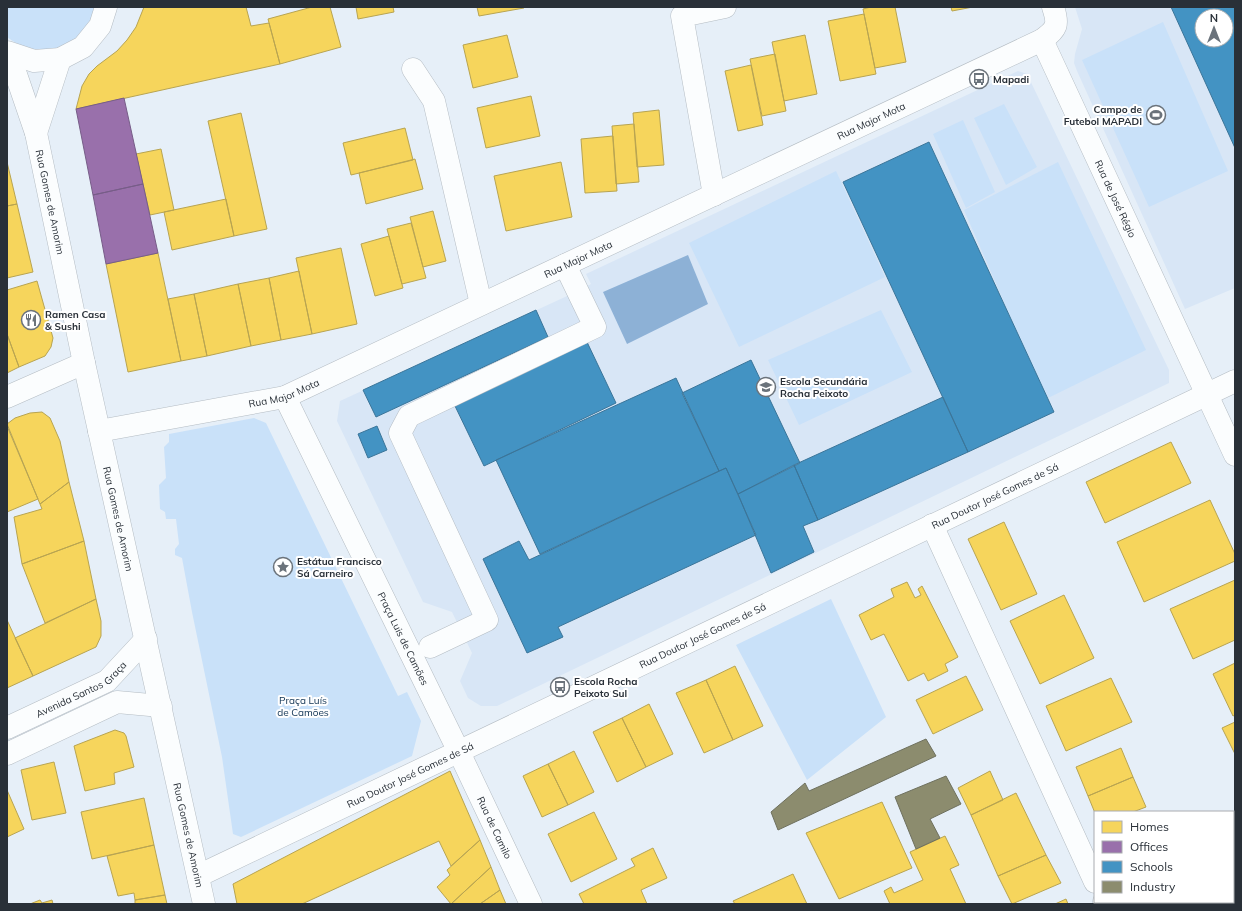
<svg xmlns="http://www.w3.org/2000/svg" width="1242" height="911" viewBox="0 0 1242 911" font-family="Mulish,sans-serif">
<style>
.built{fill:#d8e6f6;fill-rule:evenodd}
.green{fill:#c9e1f9}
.water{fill:#8db1d6}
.homes{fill:#f6d55c;stroke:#b8a451}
.offices{fill:#9970ab;stroke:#775d88}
.schools{fill:#4393c3;stroke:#3b7599;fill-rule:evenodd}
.industry{fill:#8c8c6e;stroke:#6e705e}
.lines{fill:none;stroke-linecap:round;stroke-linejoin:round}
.minor-casing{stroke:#b4bcc3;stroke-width:23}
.major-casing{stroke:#b4bcc3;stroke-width:23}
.minor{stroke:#fbfdfe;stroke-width:22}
.major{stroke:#fbfdfe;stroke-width:22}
.labels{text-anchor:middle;stroke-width:4;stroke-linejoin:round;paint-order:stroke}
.poi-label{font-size:10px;font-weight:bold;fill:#293038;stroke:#fff;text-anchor:start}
.street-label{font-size:10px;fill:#293038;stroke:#fff}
.park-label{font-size:10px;fill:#0b2f50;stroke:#fff}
</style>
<rect width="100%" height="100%" fill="#e6eff8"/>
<path class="built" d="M1075,7h160v281l-50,21 -108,-238 -3,-8 1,-9 7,-25zM1202,16h24v24h-24z
M1018,71l9,3 142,296v13l-672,323h-16l-13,-8 -8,-17 12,-28 -20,-41 -29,-10 -86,-181 3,-20 238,-110 13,-7 -5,-10z"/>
<path class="green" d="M7,7h88c-10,41 -55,56 -88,30z
M1163,22l65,149 -79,36 -67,-147z
M1004,104l33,63 -31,18 -32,-67z
M963,120l32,72 -29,16 -33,-74z
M1058,162l88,188 -100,49 -82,-189z
M836,171l49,106 -146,70 -50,-104z
M881,310l31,62 -113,53 -31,-65z
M254,418l12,5 132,273 9,-4 14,29 -9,35 -171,81 -8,-3 -11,-77 -30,-145 -10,-54 -7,-3v-6l4,-5 -3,-25h-10l-1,-7 -5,-3 -1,-24 7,-7 -2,-31 5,-5v-8z
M831,599l55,118 -79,63 -71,-135z"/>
<path class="water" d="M688,255l20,49 -81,40 -24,-52z"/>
<path class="homes" d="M144,7h102l5,19 18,-3 11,41 -204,45 6,-23 7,-12 8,-8 20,-15 10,-11 9,-13z
M312,7h18l11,40 -61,17 -12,-45z
M356,7h37l1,5 -36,7z
M477,7h47v1l-45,8z
M871,7h24l11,55 -31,6 -12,-59z
M951,7h22l-21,4z
M864,14l12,60 -36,7 -12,-60z
M507,35l11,42 -45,11 -10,-43z
M805,35l12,59 -33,7 -12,-59z
M775,54l11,57 -24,5 -12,-57z
M751,65l12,60 -25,6 -13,-60z
M531,96l9,40 -54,12 -9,-40z
M659,110l5,55 -27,2 -4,-54z
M241,113l26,116 -33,7 -26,-115z
M634,124l5,58 -23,2 -4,-58z
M405,128l8,32 -62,15 -8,-32z
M613,136l4,55 -32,2 -4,-54z
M161,149l13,61 -24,5 -14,-61z
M415,159l8,30 -57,15 -7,-31z
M7,162l10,42 -10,2z
M561,162l11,55 -66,14 -12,-55z
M226,199l8,37 -62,14 -8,-38z
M17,204l16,68 -26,6v-72z
M433,211l13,50 -23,6 -13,-50z
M411,223l15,55 -24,6 -15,-55z
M389,236l14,52 -28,8 -14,-52z
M341,248l16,76 -45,10 -16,-76z
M158,253l23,108 -53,11 -22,-108z
M299,271l13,63 -31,6 -12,-62z
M269,278l12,62 -30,6 -13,-62z
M37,281l16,57 -2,9 -6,9 -26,11 -12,-33v-44z
M238,284l13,62 -44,10 -13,-62z
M194,294l13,62 -26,5 -13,-62z
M7,334l12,33 -12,6z
M42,412l8,6 10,23 9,41 -29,22 -33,-80 8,-6 15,-5z
M7,426l31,73 -31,13z
M1171,442l20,41 -86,40 -19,-41z
M69,482l15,59 -62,23 -8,-47 28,-8 -2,-5z
M1210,500l25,54v7l-91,41 -27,-60z
M1004,522l33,72 -36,16 -33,-71z
M84,541l12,58 -51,24 -23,-59z
M1235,580v60l-42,19 -23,-50z
M907,582l8,16 6,-3 -3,-6 4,-3 36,71 -13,7 3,7 -20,10 -4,-8 -16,8 -24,-47 -13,6 -12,-25 35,-18 -3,-8z
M1064,595l30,63 -54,26 -30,-63z
M96,599l5,22v15l-5,11 -63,29 -18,-38z
M7,620l26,56 -26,12z
M1235,663v52l-2,1 -20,-42z
M735,666l28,60 -30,14 -27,-60z
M966,676l17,34 -50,24 -17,-34z
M1111,678l21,44 -66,29 -20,-45z
M706,680l27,60 -29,13 -28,-60z
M649,704l24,50 -27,13 -24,-49z
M622,718l24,49 -29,15 -24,-50z
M1235,722v32l-13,-26z
M115,730l9,3 2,3 8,31 -20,6 1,11 -30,7 -11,-45z
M1121,748l12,29 -45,19 -12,-29z
M574,751l20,41 -26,13 -20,-41z
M54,762l12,51 -34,7 -11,-50z
M548,764l20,41 -26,12 -19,-41z
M450,771l30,69 -29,26 -12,-25 -137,63h-65l-4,-20z
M990,771l13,29 -32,15 -13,-27z
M1133,777l13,30 -13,5 -38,1 -7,-17z
M7,790l17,39 -17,8z
M1016,793l30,62 -48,21 -27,-61z
M144,798l10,47 -62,14 -11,-47z
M882,802l30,66 -73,31 -33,-66z
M594,812l23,47 -46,23 -23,-48z
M945,836l14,29 -9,4 16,35h-76l-6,-13 7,-4 3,6 29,-13 -13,-28z
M480,840l11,27 -40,37 -14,-17 13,-12 -3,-5z
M154,845l11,50 -30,5 -1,-7 -16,3 -11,-40z
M653,848l14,30 -26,12 6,14h-63l-5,-10 56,-28 -4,-7z
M1046,855l15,28 -49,21 -14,-28z
M491,867l9,23 -20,14h-29z
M793,874l14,30h-72l-2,-3z
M500,890l6,14h-26z
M165,895l2,9h-32v-4z
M1066,899l2,5h-13z
M40,900l2,3 10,-3 1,4h-23z
M1156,902h41l1,2h-46z"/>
<path class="offices" d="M124,98l19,86 -50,11 -17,-86z
M143,184l15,69 -52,11 -13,-69z"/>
<path class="schools" d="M1171,7h64v141zM1202,16h24v24h-24z
M929,142l125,270 -86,40 -125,-270z
M536,310l12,27 -172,80 -13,-27z
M587,342l29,61 -132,63 -29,-60z
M751,360l49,103 -62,31 -12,-26 -7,3 -37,-78z
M676,378l43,93 -179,83 -44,-94z
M943,397l25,55 -150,68 -24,-55z
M377,426l10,24 -19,8 -10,-24z
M794,465l24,55 -15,6 11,26 -43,21 -33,-79z
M726,468l30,67 -198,92 5,10 -36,16 -44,-94 36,-18 10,19z"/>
<path class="industry" d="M926,739l10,17 -158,74 -7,-18 34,-29 4,8z
M946,776l15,28 -31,15 10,19 -24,11 -21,-52z"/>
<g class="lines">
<defs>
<g id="minor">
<path id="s1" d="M1042,40l193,415"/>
<path d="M413,69l21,32 47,203"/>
<path d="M714,195l-32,-179 43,-9"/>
<path d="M7,397l77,-34"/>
<path id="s2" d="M285,397l174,355 72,152"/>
<path id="s3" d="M99,431l186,-34 757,-357c15,-11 17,-15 11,-33"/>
<path d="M932,525l163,357"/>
<path d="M430,647l57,-27 -87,-187 9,-17 186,-89 -30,-62"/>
<path id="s4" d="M7,728l100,-47 39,-42"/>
<path d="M7,754l110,-52 44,4"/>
<path id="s5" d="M198,876l1037,-495"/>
<path d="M1104,902l1,2"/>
</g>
<g id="major">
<path d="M7,52l27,9 26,-2 23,-12 17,-21 6,-19"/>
<path id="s6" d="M9,54l27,79 48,230 120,541"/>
<path d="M36,133l24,-74"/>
</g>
</defs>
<use href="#minor" class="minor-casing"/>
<use href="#major" class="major-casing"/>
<use href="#minor" class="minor"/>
<use href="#major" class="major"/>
</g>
<defs>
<symbol id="bus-ring" viewBox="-11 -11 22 22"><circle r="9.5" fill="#fff" stroke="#6b737b" stroke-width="1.5"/><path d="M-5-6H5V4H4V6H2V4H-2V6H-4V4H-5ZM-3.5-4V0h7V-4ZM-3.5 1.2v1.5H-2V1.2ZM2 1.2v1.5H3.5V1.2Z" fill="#6b737b"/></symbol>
<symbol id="stadium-ring" viewBox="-11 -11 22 22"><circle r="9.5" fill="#fff" stroke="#6b737b" stroke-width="1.5"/><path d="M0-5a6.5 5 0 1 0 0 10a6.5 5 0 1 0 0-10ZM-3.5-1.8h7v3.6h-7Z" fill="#6b737b"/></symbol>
<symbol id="restaurant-ring" viewBox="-11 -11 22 22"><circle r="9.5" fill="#fff" stroke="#6b737b" stroke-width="1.5"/><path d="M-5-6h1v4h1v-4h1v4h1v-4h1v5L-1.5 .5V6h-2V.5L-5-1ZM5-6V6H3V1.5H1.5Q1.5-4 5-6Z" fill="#6b737b"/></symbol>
<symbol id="school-ring" viewBox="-11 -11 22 22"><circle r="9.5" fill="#fff" stroke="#6b737b" stroke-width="1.5"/><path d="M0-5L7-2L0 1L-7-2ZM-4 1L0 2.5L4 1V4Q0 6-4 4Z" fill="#6b737b"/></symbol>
<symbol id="sight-ring" viewBox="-11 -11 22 22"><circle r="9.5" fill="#fff" stroke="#6b737b" stroke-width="1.5"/><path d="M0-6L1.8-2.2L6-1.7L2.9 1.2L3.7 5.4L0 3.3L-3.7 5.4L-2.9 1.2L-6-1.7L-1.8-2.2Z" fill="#6b737b"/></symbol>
</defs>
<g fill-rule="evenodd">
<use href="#bus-ring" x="968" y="68" width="22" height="22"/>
<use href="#stadium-ring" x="1145" y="104" width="22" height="22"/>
<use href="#restaurant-ring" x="20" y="309" width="22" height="22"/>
<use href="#school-ring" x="755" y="376" width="22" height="22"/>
<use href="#sight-ring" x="272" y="556" width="22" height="22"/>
<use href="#bus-ring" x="549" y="676" width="22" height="22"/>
</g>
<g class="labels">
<g class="poi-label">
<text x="993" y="83">Mapadi</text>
<text x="1142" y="113" text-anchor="end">Campo de<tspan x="1142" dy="12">Futebol MAPADI</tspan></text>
<text x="45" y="318">Ramen Casa<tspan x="45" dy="12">&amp; Sushi</tspan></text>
<text x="780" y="385">Escola Secundária<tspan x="780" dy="12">Rocha Peixoto</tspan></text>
<text x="297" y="565">Estátua Francisco<tspan x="297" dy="12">Sá Carneiro</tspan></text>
<text x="574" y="685">Escola Rocha<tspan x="574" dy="12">Peixoto Sul</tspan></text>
</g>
<g class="street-label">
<text dy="4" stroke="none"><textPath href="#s3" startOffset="837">Rua Major Mota</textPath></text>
<text dy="4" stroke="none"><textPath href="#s1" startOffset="175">Rua de José Régio</textPath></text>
<text dy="4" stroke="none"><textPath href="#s6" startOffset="154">Rua Gomes de Amorim</textPath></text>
<text dy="4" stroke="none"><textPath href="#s3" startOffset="513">Rua Major Mota</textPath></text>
<text dy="4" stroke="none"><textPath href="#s3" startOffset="189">Rua Major Mota</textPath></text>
<text dy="4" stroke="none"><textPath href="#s5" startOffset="883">Rua Doutor José Gomes de Sá</textPath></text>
<text dy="4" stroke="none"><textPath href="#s6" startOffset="478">Rua Gomes de Amorim</textPath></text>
<text dy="4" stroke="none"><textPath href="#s5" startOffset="559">Rua Doutor José Gomes de Sá</textPath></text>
<text dy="4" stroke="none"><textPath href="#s2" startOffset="269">Praça Luis de Camões</textPath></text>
<text dy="4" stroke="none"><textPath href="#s4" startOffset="84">Avenida Santos Graça</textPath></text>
<text dy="4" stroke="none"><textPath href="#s5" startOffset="235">Rua Doutor José Gomes de Sá</textPath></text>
<text dy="4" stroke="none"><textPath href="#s2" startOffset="479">Rua de Camilo</textPath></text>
<text dy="4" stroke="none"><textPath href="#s6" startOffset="802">Rua Gomes de Amorim</textPath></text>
</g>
<g class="park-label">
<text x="303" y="704">Praça Luís<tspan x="303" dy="12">de Camões</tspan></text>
</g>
</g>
<rect width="1242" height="911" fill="none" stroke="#293038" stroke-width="16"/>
<rect x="1094" y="811" width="140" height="92" fill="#ffffff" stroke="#a9acaf"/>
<rect x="1102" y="821" width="20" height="12" fill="#f6d55c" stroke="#a9acaf"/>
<text x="1130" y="831" font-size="12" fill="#293038">Homes</text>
<rect x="1102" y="841" width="20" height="12" fill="#9970ab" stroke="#a9acaf"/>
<text x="1130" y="851" font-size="12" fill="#293038">Offices</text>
<rect x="1102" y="861" width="20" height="12" fill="#4393c3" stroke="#a9acaf"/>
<text x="1130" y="871" font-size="12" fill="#293038">Schools</text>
<rect x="1102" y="881" width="20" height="12" fill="#8c8c6e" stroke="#a9acaf"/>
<text x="1130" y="891" font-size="12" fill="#293038">Industry</text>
<g transform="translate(1214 28)"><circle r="19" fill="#ffffff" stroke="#a9acaf"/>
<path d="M0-3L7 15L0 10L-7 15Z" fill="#6b737b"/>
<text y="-6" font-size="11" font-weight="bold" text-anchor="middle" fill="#293038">N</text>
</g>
</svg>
